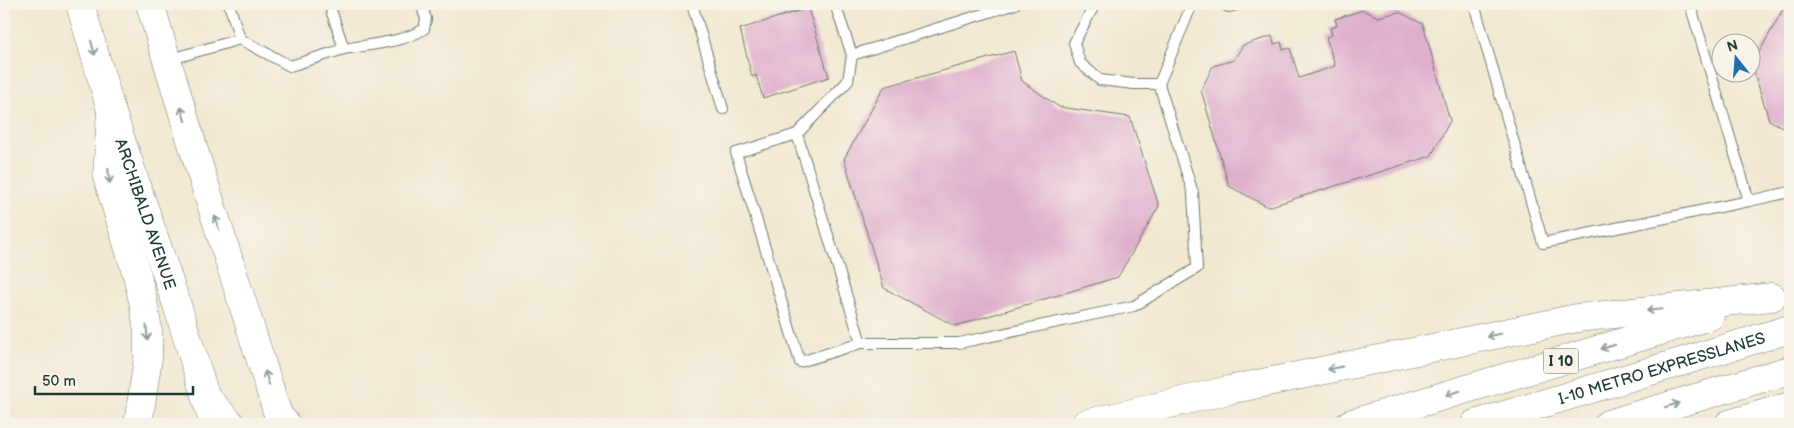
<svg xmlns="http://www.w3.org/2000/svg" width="1794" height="428" viewBox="0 0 1794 428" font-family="'Balsamiq Sans',sans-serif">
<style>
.building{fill:#dfaecd}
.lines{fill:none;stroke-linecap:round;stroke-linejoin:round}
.service-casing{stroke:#69796b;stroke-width:12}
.secondary-casing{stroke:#69796b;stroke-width:29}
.motorway-casing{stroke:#69796b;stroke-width:29}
.service{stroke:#fff;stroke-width:10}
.secondary{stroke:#fff;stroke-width:28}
.motorway{stroke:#fff;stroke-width:28}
.oneway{stroke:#8f9e9a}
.labels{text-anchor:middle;stroke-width:4.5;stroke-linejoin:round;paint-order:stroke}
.shield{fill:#f7f3e8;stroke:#60746a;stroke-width:1}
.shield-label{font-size:15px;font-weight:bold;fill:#1f3d34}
.street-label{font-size:16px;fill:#1f3d34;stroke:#f7f3e8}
</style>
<rect width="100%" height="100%" fill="#f7f3e8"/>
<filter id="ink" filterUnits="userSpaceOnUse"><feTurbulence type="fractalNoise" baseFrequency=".02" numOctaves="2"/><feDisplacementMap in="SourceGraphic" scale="10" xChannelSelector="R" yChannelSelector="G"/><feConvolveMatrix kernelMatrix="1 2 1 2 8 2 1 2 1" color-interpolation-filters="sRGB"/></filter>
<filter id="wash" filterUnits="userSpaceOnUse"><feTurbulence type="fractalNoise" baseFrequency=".0096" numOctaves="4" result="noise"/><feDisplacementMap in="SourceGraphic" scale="20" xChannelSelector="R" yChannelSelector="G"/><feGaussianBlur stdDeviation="1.12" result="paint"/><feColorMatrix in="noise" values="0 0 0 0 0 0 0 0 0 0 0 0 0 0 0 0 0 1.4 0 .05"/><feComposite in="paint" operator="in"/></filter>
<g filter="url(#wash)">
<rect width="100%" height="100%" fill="#f2e8d1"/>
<g id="blocks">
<path class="building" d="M1786,4h4v127l-21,-11 -17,-55z
M808,8l21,69 -66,21 -7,-23 -4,2 -12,-48z
M1363,10l15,7 21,-5 24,12 27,97 -19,35 -163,51 -39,-21 -28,-96 12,-24 21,-6 9,-15 29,-9 2,8 7,-2 2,8 7,-2 9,30 36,-12 -9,-29 6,-2 -2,-7 7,-2 -2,-7z
M1014,51l8,30 37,26 71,10 29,89 -41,71 -163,49 -71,-38 -40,-129 40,-72z"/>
</g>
</g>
<g filter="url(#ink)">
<use href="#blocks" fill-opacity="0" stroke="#69796b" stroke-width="1"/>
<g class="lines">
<defs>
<path id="service" d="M229,4l11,35
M692,4l31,105
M835,4l17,51
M1095,4l-21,39 6,20 20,17 34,4h25
M1222,4l7,3 10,-3
M1474,4l69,239 206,-42 -59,-197
M344,49c26,-5 58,-6 80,-20l2,-10 -5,-15
M168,60l72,-21 50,27 54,-17 -15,-45
M797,134l64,209 -61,19 -64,-209z
M797,134l51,-53 4,-26 163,-51
M1749,201l41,-9
M861,343h98l175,-37 63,-38 -4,-75 -34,-109 33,-80"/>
<g id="secondary">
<path id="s1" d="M80,4l31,106 67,198 34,110"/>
<path d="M150,4l47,156 84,264"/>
</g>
<g id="motorway">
<path d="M111,110l-4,67 30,98 7,31 4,25v27l-10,66"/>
<path d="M205,396l26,28"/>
<path d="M278,415l8,9"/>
<path d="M1085,424l144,-34 348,-72 195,-21"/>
<path d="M1350,424l360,-108"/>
<path id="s2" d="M1475,424l315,-95"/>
<path d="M1608,424l182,-54"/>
<path d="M1729,424l61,-18"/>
</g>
</defs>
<use href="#service" class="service-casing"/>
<use href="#secondary" class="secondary-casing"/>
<use href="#motorway" class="motorway-casing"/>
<use href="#service" class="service"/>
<use href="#secondary" class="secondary"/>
<use href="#motorway" class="motorway"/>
</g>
<defs><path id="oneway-shaft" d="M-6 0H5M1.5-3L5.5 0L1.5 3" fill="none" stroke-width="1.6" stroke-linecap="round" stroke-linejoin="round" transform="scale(1.25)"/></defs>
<g class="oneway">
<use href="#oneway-shaft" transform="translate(93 48) rotate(74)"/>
<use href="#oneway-shaft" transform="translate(183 114) rotate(-107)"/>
<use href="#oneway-shaft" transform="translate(109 176) rotate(84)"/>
<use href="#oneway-shaft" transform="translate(217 223) rotate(-108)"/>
<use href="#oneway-shaft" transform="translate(1654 310) rotate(174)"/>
<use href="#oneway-shaft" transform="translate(147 333) rotate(86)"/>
<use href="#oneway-shaft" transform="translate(1494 335) rotate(168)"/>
<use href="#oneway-shaft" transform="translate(1608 347) rotate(163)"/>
<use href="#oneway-shaft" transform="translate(1335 368) rotate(168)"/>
<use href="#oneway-shaft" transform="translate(267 378) rotate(-107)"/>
<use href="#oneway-shaft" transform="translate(1453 393) rotate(163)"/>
<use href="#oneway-shaft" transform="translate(1672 405) rotate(-17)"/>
</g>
</g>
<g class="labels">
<rect class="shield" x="1543.5" y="348.5" width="35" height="25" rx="4"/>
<g class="shield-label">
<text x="1561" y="366">I 10</text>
</g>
<g class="street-label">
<text dy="6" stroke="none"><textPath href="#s1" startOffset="220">ARCHIBALD AVENUE</textPath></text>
<text dy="6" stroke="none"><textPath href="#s2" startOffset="195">I-10 METRO EXPRESSLANES</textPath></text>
</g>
</g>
<rect width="1794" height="428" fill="none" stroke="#f7f3e8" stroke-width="20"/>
<g transform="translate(1736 58) rotate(343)"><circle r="24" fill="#f7f3e8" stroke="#a1aaa0"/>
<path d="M0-4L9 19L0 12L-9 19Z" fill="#1f6fb2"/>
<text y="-8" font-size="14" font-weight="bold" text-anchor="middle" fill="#1f3d34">N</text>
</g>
<path d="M35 386v8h158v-8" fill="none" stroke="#1f3d34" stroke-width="2.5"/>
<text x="42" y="386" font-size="15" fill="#1f3d34" stroke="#f7f3e8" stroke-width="4" paint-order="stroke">50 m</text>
</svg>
